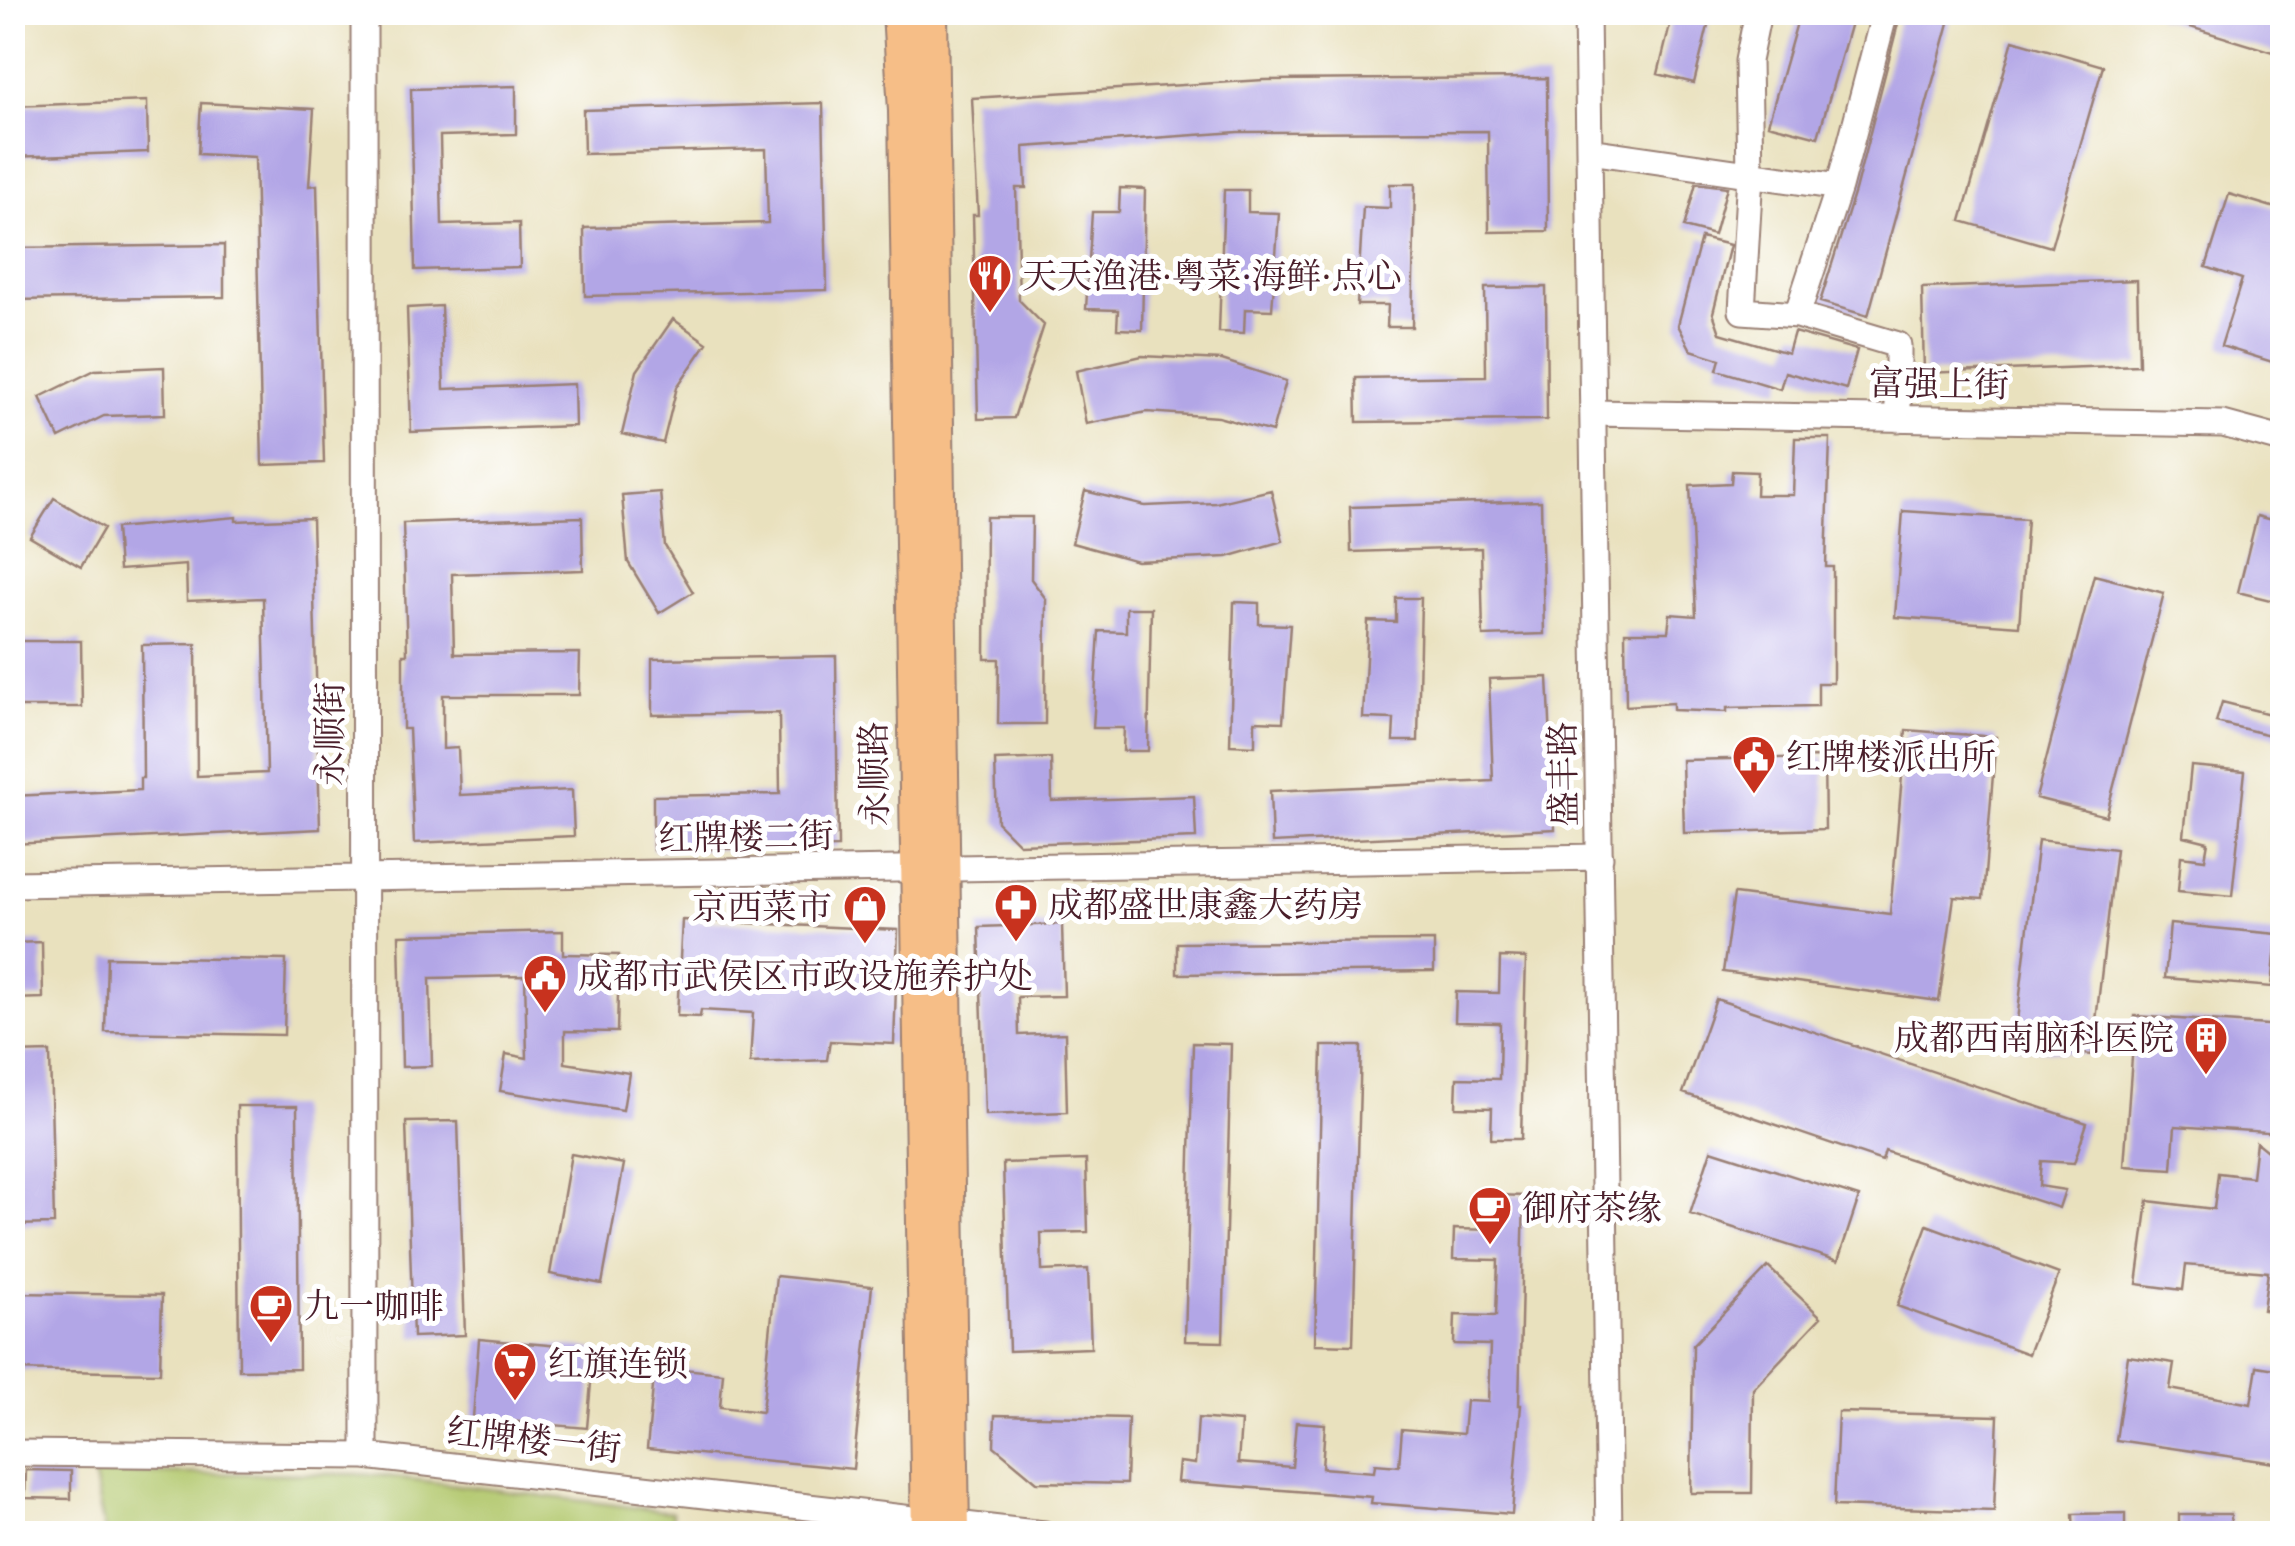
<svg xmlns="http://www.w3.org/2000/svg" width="2295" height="1546" viewBox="0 0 2295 1546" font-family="'Old Standard TT','Noto Serif SC',serif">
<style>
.green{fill:#b2c86d;stroke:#7e744c;stroke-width:2.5}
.building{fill:#b2a6e6}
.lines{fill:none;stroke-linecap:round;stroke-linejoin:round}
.minor-casing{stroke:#9a8074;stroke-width:29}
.major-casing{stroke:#9a8074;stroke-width:36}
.minor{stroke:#fff;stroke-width:25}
.major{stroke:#f6be87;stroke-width:32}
.labels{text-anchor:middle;stroke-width:10;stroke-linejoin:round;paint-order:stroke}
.poi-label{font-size:35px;fill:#4a1f2b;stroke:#fff;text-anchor:start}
.street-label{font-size:35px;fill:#4a1f2b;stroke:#fff}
</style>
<rect width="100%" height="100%" fill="#fff"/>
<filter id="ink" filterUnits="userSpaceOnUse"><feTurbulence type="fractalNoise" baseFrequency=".01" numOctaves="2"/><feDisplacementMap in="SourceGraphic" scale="20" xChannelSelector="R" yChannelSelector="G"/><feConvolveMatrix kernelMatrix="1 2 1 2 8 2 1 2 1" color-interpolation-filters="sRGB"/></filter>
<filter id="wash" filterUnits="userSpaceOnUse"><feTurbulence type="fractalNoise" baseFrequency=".0048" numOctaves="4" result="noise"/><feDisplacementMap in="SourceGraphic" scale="40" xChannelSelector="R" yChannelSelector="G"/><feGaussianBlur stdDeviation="2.25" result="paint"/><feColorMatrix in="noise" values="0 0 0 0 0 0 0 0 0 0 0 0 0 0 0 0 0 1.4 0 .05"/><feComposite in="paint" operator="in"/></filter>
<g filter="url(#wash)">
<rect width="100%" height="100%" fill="#e9e1be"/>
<path class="green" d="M93,1473l277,1 302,38 2,21h-569z"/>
<g id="blocks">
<path class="building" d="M1800,12h54l-36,125 -50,-13z
M1901,12h51l-84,304 -48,-14 35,-111z
M2158,12h124v32l-3,10 -122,-37z
M1673,13l36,9 -15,61 -36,-9z
M2013,40l90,26 -52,181 -90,-26z
M1547,78l1,153 -59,1 -1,-101 -250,1 -214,15 2,41h-10l3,112 25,25 -30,93 -36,1 -5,-204h5l-6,-117 292,-18z
M516,86v48l-76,2 2,89 77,-2 1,44 -105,3 -4,-181z
M147,101l1,51 -136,5v-51z
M201,103l113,6 -5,77 8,-1 7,278 -62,2 -7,-308 -57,-3z
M823,103l4,187 -242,6 -1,-68 184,-5 -2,-74 -182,5 -1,-44z
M1696,183l31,4 -13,48 -30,-8z
M1390,184h25l-3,143h-25l1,-22h-31l6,-98 27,1z
M1120,188l25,1 -3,141 -25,-1 1,-19 -32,-1 6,-97h27z
M1224,190h24v22l31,1 -7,97 -27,-1 -1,24 -25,-1z
M2229,194l53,16v155l-61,-19 21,-67 -36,-12z
M1701,238l29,7 -17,68 7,20 68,20 6,-21 63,18 -11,39 -61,-17 -5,17 -63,-19 3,-11 -29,-9 -13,-25z
M224,245v52l-212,3v-52z
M2137,280l2,85 -215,8 -2,-85z
M1546,287l1,133 -190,2 -1,-44 130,-2 -1,-88z
M441,306l3,83 130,-5 1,42 -164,6 -4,-124z
M673,319l34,24 -30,44 -14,56 -41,-9 15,-63z
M1142,356l80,4 64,21 -14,51 -54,-15 -71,-5 -61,12 -10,-53z
M164,367l1,47 -61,2 -45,22 -19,-41 55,-27z
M1795,438h35l-4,129h7v116h-15v23l-91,2v4l-54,-2v-7l-47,3 -1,-74h43l2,-18 26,2 -6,-131 41,-2 1,-12 25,1 -1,23h37z
M1271,490l12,51 -56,16 -90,4 -65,-18 13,-52 60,15 71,-3z
M660,492l5,54 28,46 -34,21 -31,-51 -6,-67z
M54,498l50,30 -23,39 -51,-30z
M1541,501l3,133 -61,2 -2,-88 -130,4 -1,-45z
M1903,511l124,8 -8,107 -124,-9z
M2257,516l25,7v80l-44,-11z
M236,517v4l76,-3 8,311 -308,15v-48l128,-6v-12h3l-1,-133 54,-1 1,132 70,-3 -4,-175 -76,3 -1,-36 -67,5 -3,-42z
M582,517l1,53 -131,4 2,80 126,-1 -1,42h-136v54l15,-1 2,47 112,-5 2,46 -160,7 -5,-114h-6v-75h4l-4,-131z
M986,517h46l-1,62 15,20 -1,125h-47l1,-65h-14z
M2094,575l70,18 -58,223 -70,-18z
M1396,598h25l-3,143h-25l1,-22 -31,-1 5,-97 28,1z
M1234,602l25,1v21l31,1 -7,97 -28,-1v25l-25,-1z
M1126,608h25l-3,143h-25l1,-23h-31l6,-97 27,1z
M12,641h69l1,66h-68z
M836,656l2,191 -185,3v-54l127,-2 -1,-81 -127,2v-56z
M1548,677l7,152 -283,14 -2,-52 223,-10 -4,-102z
M2222,702l60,15v21l-66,-16z
M1906,730l90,7 -13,162 -29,-2 -15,104 -216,-29 11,-78 156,20z
M1824,757l1,72 -141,4 -2,-73z
M1051,758l1,43 142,-5 2,42 -177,6 -22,-22 -2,-62z
M2191,766l54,5 -13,125 -54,-5 3,-35 24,3 3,-17 -24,-6z
M2038,840l78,9 -24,206 -78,-8z
M682,920l216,10 -4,114 -64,-3 -3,19 -77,3 3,-50 -52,-3 -1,7 -23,-1z
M1062,924l2,72 -46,1 1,38 46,-2 2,79 -82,3 -6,-188z
M2170,924l107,10 -5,53 -107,-9z
M563,931v23l56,1 -2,77 -52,-1v32l64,10 -6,37 -123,-19 6,-37 21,4 -2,-82 -95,2 2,88 -30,1 -3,-132z
M1434,941v30l-257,3v-31z
M42,942l1,56 -31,1v-56z
M107,957l179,3 -2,75 -179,-3z
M1500,957l26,1 -5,181h-30l1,-31 -36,-1 1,-29 42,1 1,-56 -45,-1 1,-30 43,1z
M1716,999l371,124 -13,40 -33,-2 -2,25 26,4 -6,18 -174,-57 -3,10 -199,-68z
M2135,1016l147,10v107l-107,-7 -3,43 -48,-3z
M1193,1043l38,1 -8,298 -38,-1z
M1322,1046h39l-8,299 -38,-1z
M50,1052l4,172 -42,1v-172z
M237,1106h60l2,263 -60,1z
M458,1121l7,214 -52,2 -7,-215z
M2256,1142l26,21v149l-19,-2 5,-38 -82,-7 -3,25 -46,-6 11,-83 66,8 4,-36 34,4z
M1711,1150l148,47 -21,64 -148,-47z
M571,1154l53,10 -22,120 -52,-10z
M1086,1160l2,72 -47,1 1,38 46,-2 3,79 -82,3 -6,-188z
M1498,1195l26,1 -5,209h2l-9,109 -141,-11 1,-6 -195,-15 2,-20 16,2 3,-46 43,4 -3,41 54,4 4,-45 29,2 -3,44 52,4 1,-8 24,2 3,-37 61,5 3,-33 22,1 2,-57 -36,-1 1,-29 41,1 2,-56 -45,-1 1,-30 43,1z
M1927,1225l132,49 -31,80 -131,-48z
M1768,1267l53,50 -68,72 -1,104h-61l2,-148z
M776,1276l96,10 -19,183 -206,-20 8,-83 68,7 -3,34 42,5z
M12,1293l150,2 -2,78 -148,-3z
M479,1339l115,10 -7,79 -114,-10z
M2128,1356l46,7 -4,26 81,15 6,-38 25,4v94l-166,-24z
M1838,1412l160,4 -4,95 -160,-5z
M995,1415l133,3 -2,66 -89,-2 -43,-36z
M26,1470l45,1v28l-46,-1z
M2125,1513v21h-51l-1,-20z
M2179,1514h52v20h-52z"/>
</g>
</g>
<g filter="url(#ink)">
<use href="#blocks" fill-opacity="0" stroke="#9a8074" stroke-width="2.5"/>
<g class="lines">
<defs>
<path id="minor" d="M364,12l1,1444
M1587,12l22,1522
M1758,12l-10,49 2,113 -8,137 55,4 42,-128
M1589,151l250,36 46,-175
M1797,315l101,30v74
M1593,413l630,11 59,16
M12,884l1588,-27
M12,1453l353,3 679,78"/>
<path id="major" d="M899,12l6,99 23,1423
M931,12l22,1522"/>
</defs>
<use href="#minor" class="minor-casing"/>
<use href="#major" class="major-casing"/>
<use href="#minor" class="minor"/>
<use href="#major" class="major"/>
</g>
</g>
<defs>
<symbol id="restaurant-pin" viewBox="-11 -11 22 30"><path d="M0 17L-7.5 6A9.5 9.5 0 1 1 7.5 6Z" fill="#c8321e" stroke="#fff"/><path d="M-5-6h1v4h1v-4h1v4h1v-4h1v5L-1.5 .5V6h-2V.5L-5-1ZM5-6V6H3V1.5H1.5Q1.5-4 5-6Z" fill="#fff"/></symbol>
<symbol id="civic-pin" viewBox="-11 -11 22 30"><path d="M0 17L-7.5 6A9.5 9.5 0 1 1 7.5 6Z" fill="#c8321e" stroke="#fff"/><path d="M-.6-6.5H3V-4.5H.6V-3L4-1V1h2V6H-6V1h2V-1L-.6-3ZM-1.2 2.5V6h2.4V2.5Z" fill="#fff"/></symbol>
<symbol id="pharmacy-pin" viewBox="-11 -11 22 30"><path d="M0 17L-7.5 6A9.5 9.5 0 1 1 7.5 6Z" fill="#c8321e" stroke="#fff"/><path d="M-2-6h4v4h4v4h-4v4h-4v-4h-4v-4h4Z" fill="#fff"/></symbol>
<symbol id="shop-pin" viewBox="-11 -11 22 30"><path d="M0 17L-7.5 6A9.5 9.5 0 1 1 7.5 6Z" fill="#c8321e" stroke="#fff"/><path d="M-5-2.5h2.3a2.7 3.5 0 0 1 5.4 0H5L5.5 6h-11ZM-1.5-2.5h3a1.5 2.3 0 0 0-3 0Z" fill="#fff"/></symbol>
<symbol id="building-pin" viewBox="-11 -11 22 30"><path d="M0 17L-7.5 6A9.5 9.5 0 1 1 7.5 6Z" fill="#c8321e" stroke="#fff"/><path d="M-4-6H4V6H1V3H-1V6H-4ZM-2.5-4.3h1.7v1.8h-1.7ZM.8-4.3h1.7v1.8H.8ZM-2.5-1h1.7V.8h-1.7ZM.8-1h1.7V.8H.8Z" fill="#fff"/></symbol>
<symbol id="cafe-pin" viewBox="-11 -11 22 30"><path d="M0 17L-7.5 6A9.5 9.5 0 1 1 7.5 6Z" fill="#c8321e" stroke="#fff"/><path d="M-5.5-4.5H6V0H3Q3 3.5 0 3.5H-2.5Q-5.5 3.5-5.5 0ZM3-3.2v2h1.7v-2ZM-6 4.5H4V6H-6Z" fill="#fff"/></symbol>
<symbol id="supermarket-pin" viewBox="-11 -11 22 30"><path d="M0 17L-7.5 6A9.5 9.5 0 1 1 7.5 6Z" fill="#c8321e" stroke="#fff"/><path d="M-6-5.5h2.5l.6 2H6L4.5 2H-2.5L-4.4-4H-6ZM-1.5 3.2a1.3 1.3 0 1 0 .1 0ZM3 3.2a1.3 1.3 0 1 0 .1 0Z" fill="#fff"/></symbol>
</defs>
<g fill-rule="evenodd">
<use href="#restaurant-pin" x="965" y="251" width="50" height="68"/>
<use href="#civic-pin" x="1729" y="732" width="50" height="68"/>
<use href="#pharmacy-pin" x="991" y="880" width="50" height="68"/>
<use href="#shop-pin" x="840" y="882" width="50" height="68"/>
<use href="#civic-pin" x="520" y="951" width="50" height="68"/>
<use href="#building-pin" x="2181" y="1013" width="50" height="68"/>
<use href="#cafe-pin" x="1465" y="1183" width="50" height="68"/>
<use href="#cafe-pin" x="246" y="1281" width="50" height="68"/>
<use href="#supermarket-pin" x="490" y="1339" width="50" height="68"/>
</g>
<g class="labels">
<g class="poi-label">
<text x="1022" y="288">天天渔港·粤菜·海鲜·点心</text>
<text x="1786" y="769">红牌楼派出所</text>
<text x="1048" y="917">成都盛世康鑫大药房</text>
<text x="832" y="919" text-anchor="end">京西菜市</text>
<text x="578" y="988">成都市武侯区市政设施养护处</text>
<text x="2174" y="1050" text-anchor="end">成都西南脑科医院</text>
<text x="1522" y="1220">御府茶缘</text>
<text x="304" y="1318">九一咖啡</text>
<text x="548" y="1376">红旗连锁</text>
</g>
<g class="street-label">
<text transform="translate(1939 384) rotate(1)" y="12">富强上街</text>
<text transform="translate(330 734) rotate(-90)" y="12">永顺街</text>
<text transform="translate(874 774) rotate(-91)" y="12">永顺路</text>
<text transform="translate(1563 774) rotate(-91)" y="12">盛丰路</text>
<text transform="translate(746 837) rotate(-1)" y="12">红牌楼二街</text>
<text transform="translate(534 1440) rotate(6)" y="12">红牌楼一街</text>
</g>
</g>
<rect width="2295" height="1546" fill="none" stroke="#fff" stroke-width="50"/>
</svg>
